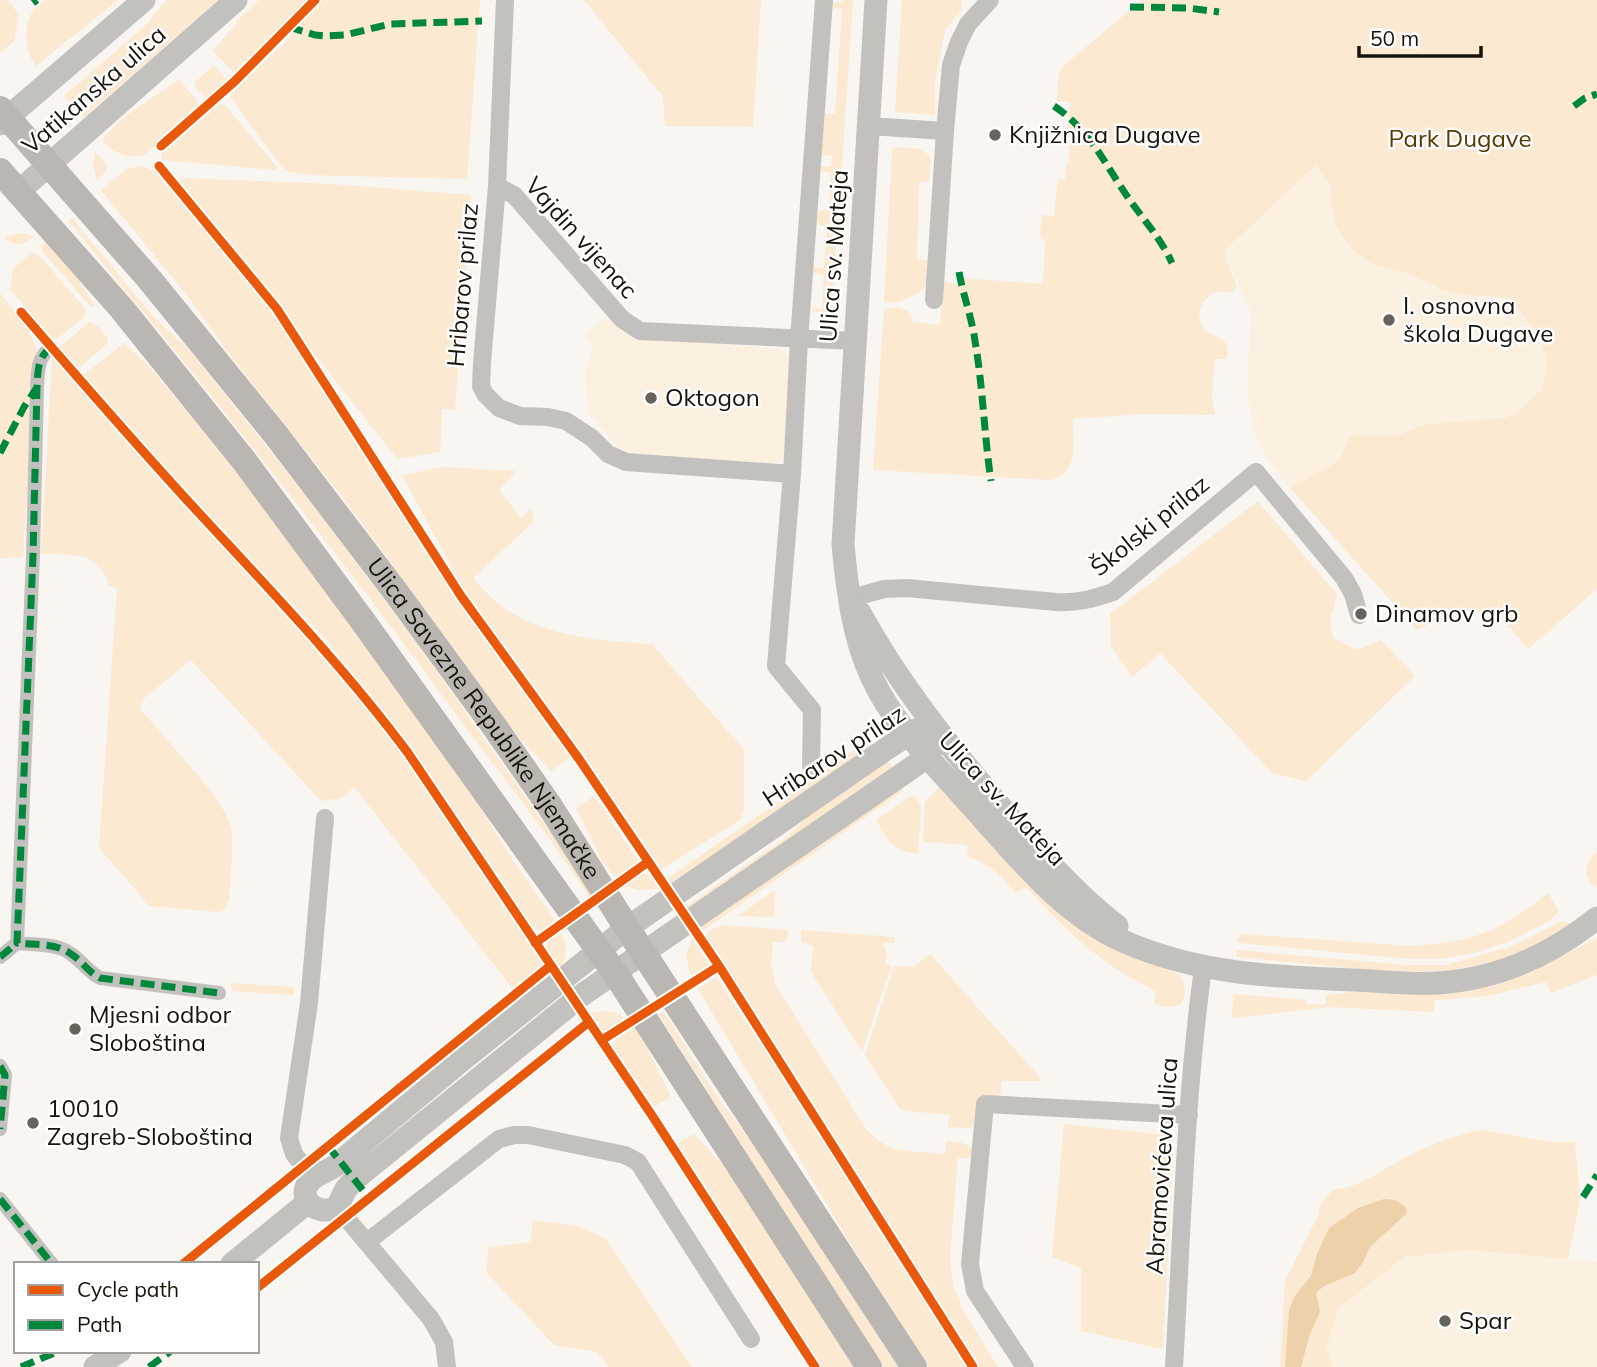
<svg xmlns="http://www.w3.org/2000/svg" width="1597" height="1367" viewBox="0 0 1597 1367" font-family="Mulish,sans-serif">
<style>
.built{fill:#fcf0e1}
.green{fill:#fbe9d2}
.forest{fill:#ecd1aa}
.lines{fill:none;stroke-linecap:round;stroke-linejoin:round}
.pedestrian{stroke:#c3c1be;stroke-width:14}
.minor{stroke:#c3c1be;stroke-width:18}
.tertiary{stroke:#c3c1be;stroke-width:23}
.secondary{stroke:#bab7b3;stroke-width:26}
.quiet{stroke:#00873e;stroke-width:7;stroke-dasharray:14 7;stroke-linecap:butt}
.cycleway-casing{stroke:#fff;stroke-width:13}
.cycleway{stroke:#e8590c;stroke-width:9}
.poi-dot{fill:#67625a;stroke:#fff;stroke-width:2.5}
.labels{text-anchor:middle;stroke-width:5;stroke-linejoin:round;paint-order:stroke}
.street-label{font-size:24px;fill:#19130a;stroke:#fff}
.poi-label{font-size:24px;fill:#19130a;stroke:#fff;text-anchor:start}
.park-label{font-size:24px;fill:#583902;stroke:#fff}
</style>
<rect width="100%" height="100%" fill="#f9f5f0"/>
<path class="built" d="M1316,165l13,16 2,34 15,25 28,24 34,10 31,15 16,5 57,8 28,34 5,13 1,25 -5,16 -22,22 -13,6 -80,6 -29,12 -46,-1 -12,26 -49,27 -25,-32 -12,-27 -6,-38 4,-80 -27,-56 5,-10z
M608,315l16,16 16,7 139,11 6,3 6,8 -5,95 -4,5 -11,5 -141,-11 -10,-5 -32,-36 -3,-44 9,-23 -9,-11z
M1469,1250l128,12v105h-264l-7,-18 13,-42 66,-50z"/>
<path class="green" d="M0,0h8l11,15 -5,26 -14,12z
M46,0h72l-82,66c-11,-14 -14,-39 -3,-55 3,-4 9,-8 13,-11z
M166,0h52l-135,118 -19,-22 81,-70z
M260,0h48l-67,71 -7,2 -21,-22 29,-35z
M322,0h158l-13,179 -158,-4 -20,-3 -8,-6 -51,-69 1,-3 53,-51z
M584,0h177l-8,127 -88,-1 -2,-29z
M842,0h11l-21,313 -22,-2 4,-2h8l2,-34 -10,-2 -2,-3 3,-3 9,1 3,-42 -8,-1 -3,-5 3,-9 10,-1 2,-37 -11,-2 -2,-2 3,-3 10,1 1,-11 -12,-2 1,-40h14l7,-105 -11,-1v-6h11z
M902,0h59l1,9 -17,21 -10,50v35l-40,-3z
M1142,0h455v589l-69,60c-9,-10 -17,-22 -27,-29 -25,-19 -60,-1 -84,10l-127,-142 49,-27 12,-26 46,1 29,-12 80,-6 13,-6 22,-22 5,-16v-16l-6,-22 -28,-34c-17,-9 -40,-4 -59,-9 -16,-4 -30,-13 -45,-19 -12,-4 -26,-6 -37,-11 -27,-15 -45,-47 -40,-77l-15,-21 -90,84 -2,6 13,31 -5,7c-8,-2 -14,-3 -21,2 -12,7 -16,24 -6,35 6,5 15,7 20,12 4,5 2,11 2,17h-12l-3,36 3,20 -72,-1 -70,5c-1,25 8,53 -24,61l-176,-10 11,-161 15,-1 10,4 4,10 27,3 3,-43 19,2 1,-6 80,6 2,-41 -5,-9 2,-19 12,1 4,-37h7l1,-16h3l1,-19 -9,-1 1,-11h6l2,-30 -13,-1 1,-24 3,-9z
M214,65l14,17 -22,17 -11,-13v-4z
M179,79l22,27 -57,49c-17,4 -31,-2 -42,-15 22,-26 50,-41 77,-61z
M219,104l6,1 52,62v3l-115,-10 -1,-6z
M55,106l18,19c-11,4 -20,6 -28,-3z
M896,147l24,2 11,9 -2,24h-10l-2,77 12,1 -2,25c-13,12 -25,18 -43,18l8,-153z
M95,151l12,15 -2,6 -8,9 -4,-18z
M142,166l14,6 122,147 158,249 134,190 -19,13 -32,-33 -175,-239 -108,-136 -48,-66 -87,-107 25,-21z
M184,178l148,6 139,11 -16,215 -13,-1 -2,43 -43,7 -218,-277z
M72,218l81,98 38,36 115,144 105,139 183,259 -5,3c-41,-64 -89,-123 -134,-184 -124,-169 -253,-332 -387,-492z
M23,233l11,3c-11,9 -18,11 -30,2l7,-3z
M44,243h4l23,26 24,37 -4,1 -48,-55 -2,-6z
M32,252l7,3 47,55 -2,7 -26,21 -6,1 -42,-50 3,-20z
M0,293c14,18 31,36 37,58l-14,206 -23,1z
M90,322l8,4 10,13v4l-27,23c-10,2 -18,-10 -22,-19z
M124,343l25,24 42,49 84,105 172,233 67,108 41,58 -12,11h-5l-7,-6 -138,-199 -69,-89 -147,-153 -93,-104 2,-7z
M52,358l284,308 31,38 31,41 140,211 3,10 -27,24 -160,-203 -13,11 -20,3 -130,-141 -48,39 -3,9c20,27 86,91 91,120 3,18 -1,51 -2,71l-4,10 -7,3 -68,-6 -51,-58 18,-260 -8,-2c-9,-36 -38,-31 -68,-32z
M444,467l72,4 -17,19 22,28 10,-9 3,9 -3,6 -58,54c8,9 17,20 27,27 46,33 98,35 152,39l92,106v59l-3,10 -79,50 -200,-282 -60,-112z
M1258,501l79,93 -7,27 3,17 24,12 24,-10 34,36 -109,105 -34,-8 -112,-120 -28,24 -21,-31 -1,-32z
M870,742l4,1 -1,4 -199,137 -5,1 -2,-3 1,-4 192,-132z
M887,759l6,9 -205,143 -3,-4 102,-70 24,-24z
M904,783l-3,9 -4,3 -196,137 -4,-5z
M943,784l195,175 41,15 5,9 1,7 -1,9 -4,6 -15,2 -11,-4 2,-12c-59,-29 -86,-57 -130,-104l-10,6c-15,-17 -26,-29 -48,-36l-1,-12 -44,-3 2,-41z
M910,796l6,1 5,9 -3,48c-26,-3 -30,-13 -42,-34z
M593,797l5,3 39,60 -2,4 -20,14 -14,-19 -25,-51z
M1597,852v36c-16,-10 -13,-26 0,-36z
M642,873l5,1 12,15 -21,1 -14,-5z
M775,890l-1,27 -36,-1z
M1548,893l11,18 -8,9 -39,20 -30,11 -40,8h-33l-169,-16 -3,-2 3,-7 170,12c62,-3 90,-14 138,-53z
M1562,921l10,3 -29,18 -42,18 -49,11 -61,1 -155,-15 1,-7 169,15h40l64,-18z
M723,925l66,5 -2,9 -5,3h-9l-2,22 4,20 87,139c23,33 46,27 83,31l2,-13 16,2 10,6 1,9h-16l-8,98 3,29 11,27 34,55h-18l-274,-429 -1,-3 7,-6z
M801,930l94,7v6h-12l4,12 -2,10h7l-30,86 -51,-79 2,-26 -12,-4z
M560,932c7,11 9,26 -1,35l-13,-19 3,-8z
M1597,938v37l-46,18 -5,-11 -58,14 -53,4 -2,12 -103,-5 -99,11 3,-24 73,6v4l17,1 2,-1v-9l194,-20 35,-15z
M692,939l17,26 -16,11 -3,-2 -4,-20z
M930,954l113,127h-41l-2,15 -21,1 -1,21 -7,10 -23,-1 1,-12 -48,-5 -36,-55 29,-89 20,1z
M716,977l110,165 142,225h-39l-73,-114 -158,-264z
M230,983l64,4v8l-61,-4z
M605,1011l16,3 3,7 -16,10 -7,-1 -11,-17z
M663,1011l56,88 40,53 139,215h-14l-226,-353z
M635,1027l11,18 25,52 -16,9 -6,-2 -37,-57 4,-9z
M1064,1124l110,12 -11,213 -82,-18v-63l-29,-11z
M1483,1130l68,12h24l5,58 -12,59 -99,-9 -64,7 -66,50 -13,42 7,18h-53l5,-86 34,-67 1,-10 13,-14c30,-4 47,-19 73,-33 24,-13 51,-22 77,-27z
M694,1134l35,38 124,195h-36l-143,-222z
M533,1220l44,6 28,12 87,129h-83l-12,-15 -43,-7 -68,-73 3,-25 41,-5z"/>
<path class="forest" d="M1384,1199l11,1 10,6 2,7 -37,34 -7,15 -8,11 -31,13 -8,7 4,19 -10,22 -9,33h-16l4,-56 5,-14 17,-21 6,-22 12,-26 29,-20z"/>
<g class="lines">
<path class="pedestrian" d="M51,347c-14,11 -13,24 -14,41l-4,167 -16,388c17,2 40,0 54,11 11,7 17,18 29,24l119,15
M0,957l17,-14
M0,1066l5,9 -5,54
M0,1199l52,65"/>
<path class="minor" d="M505,0l-8,186 -15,177 -1,23 4,8 14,14 21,8 28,1 18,4 26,17 16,16 18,8 166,12
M869,126l76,5
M497,186l17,9 108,124 18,12 214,10
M934,300l11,-169 6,-66 8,-23 9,-18 22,-24
M852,598l32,-9 23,-1 149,14c21,1 37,-3 57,-10l143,-120 88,106 9,16 6,21
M811,766l1,-56 -36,-44 16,-192 7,-134 25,-340
M313,1178l-19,-24 -5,-16 20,-135 16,-185
M337,1207l94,112 13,23 3,25
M367,1242l132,-103 15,-4h14l97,20 13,7 113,177
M1025,1367l-50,-76 -5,-27 15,-160 204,11
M1174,1367c8,-133 11,-267 29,-399"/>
<path class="tertiary" d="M876,0l-33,544c4,44 10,94 29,134 22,47 59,82 93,121 48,52 94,114 160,143 73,32 150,35 228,38 28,1 57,5 85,3 59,-4 113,-28 159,-65
M0,124l144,-124
M18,192l218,-192
M860,613c40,73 91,136 145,199 34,40 70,82 112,114
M922,728l15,2c0,14 -6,22 -17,32l-338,233 -227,184 -9,10 -9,18c-20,11 -43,-10 -26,-27 6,-6 17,-9 24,-14l126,-105 166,-133 259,-179 26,-17z
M232,1264l76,-62
M95,1367l25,-16"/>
<g class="secondary">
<path id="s1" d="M0,109l150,171 126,155 119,156 99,135 55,79 78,123 287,439"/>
<path d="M0,171l122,138 123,153 117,158 253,353 254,394"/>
</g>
<path class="quiet" d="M33,3l4,-3
M1130,7l58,1 31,4
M289,27l26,8 12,1 18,-1 45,-11 92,-3
M1054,106c37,25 50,57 75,93 15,21 32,40 43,64
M1574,106l11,-8 12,-4
M959,272c4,23 13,46 16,69 8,46 9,93 16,140
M51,347c-14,11 -13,24 -14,41l-4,167 -16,388c17,2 40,0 54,11 11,7 17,18 29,24l119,15
M0,453l24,-46 12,-18
M0,957l17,-14
M0,1066l5,9 -5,54
M328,1146l41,52
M1583,1197l14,-22
M0,1199l52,65
M21,1367l38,-16
M149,1367l22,-16"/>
<defs>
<path id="cycleway" d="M161,146l74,-65 80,-81
M159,166l118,143 184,287 118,163 140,207 254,401
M21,312c58,67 116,134 177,200 72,78 146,155 210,241l243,361 164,253
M535,943l113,-81
M602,1040l117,-74
M183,1264l367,-298
M257,1288l332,-266"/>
</defs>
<use href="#cycleway" class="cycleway-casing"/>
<use href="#cycleway" class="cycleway"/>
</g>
<g class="poi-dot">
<circle cx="995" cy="135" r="7"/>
<circle cx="1389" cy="320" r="7"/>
<circle cx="651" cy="398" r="7"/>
<circle cx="1361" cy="614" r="7"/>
<circle cx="75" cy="1029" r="7"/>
<circle cx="33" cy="1123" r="7"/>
<circle cx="1445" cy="1321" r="7"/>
</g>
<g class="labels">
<g class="street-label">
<text transform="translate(94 90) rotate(-41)" y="8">Vatikanska ulica</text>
<text transform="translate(581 238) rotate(48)" y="8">Vajdin vijenac</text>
<text transform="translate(834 256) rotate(-86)" y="8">Ulica sv. Mateja</text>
<text transform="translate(463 285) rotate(-85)" y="8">Hribarov prilaz</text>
<text transform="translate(1150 526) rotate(-39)" y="8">Školski prilaz</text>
<text dy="8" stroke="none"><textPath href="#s1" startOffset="779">Ulica Savezne Republike Njemačke</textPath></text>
<text transform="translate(834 756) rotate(-33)" y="8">Hribarov prilaz</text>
<text transform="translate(1002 799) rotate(47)" y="8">Ulica sv. Mateja</text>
<text transform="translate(1162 1166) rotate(-86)" y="8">Abramovićeva ulica</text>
</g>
<g class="poi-label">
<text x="1009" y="143">Knjižnica Dugave</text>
<text x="1403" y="314">I. osnovna<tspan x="1403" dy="28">škola Dugave</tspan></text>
<text x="665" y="406">Oktogon</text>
<text x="1375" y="622">Dinamov grb</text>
<text x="89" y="1023">Mjesni odbor<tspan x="89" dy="28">Sloboština</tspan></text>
<text x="47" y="1117">10010<tspan x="47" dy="28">Zagreb-Sloboština</tspan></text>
<text x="1459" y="1329">Spar</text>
</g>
<g class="park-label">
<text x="1460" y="147">Park Dugave</text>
</g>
</g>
<rect x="14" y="1262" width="245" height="91" fill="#ffffff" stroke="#a3a19d" stroke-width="2"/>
<rect x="28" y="1285" width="35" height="10" fill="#e8590c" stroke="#a3a19d" stroke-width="2"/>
<text x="77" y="1297" font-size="21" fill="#19130a">Cycle path</text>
<rect x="28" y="1320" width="35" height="10" fill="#00873e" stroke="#a3a19d" stroke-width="2"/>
<text x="77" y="1332" font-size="21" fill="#19130a">Path</text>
<path d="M1359 46v10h122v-10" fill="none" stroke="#19130a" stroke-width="3.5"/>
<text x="1370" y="46" font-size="21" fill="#19130a" stroke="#ffffff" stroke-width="5" paint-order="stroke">50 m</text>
</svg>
